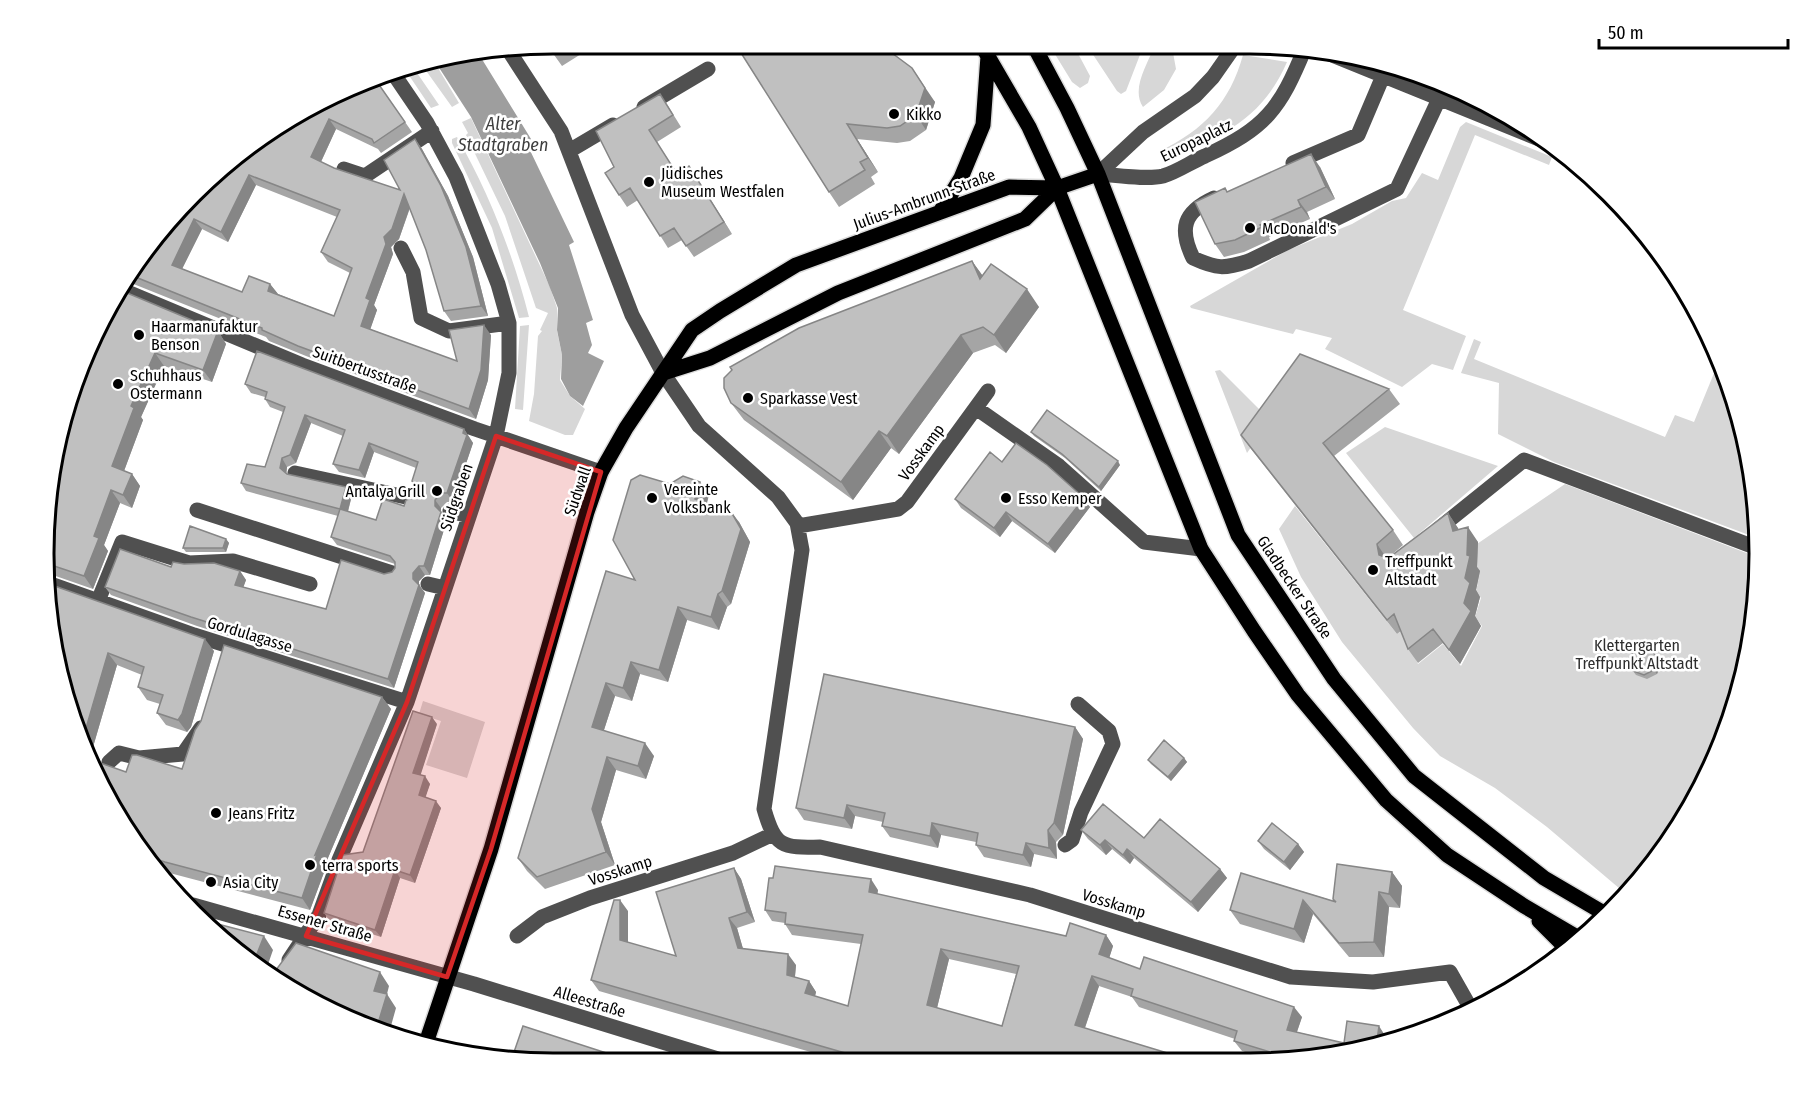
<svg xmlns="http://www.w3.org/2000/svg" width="1803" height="1107" viewBox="0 0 1803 1107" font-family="'Fira Sans Condensed',sans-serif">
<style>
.green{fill:#d7d7d7}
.water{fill:#9e9e9e}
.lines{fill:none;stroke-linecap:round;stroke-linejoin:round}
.major-casing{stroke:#dbdbdb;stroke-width:18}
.minor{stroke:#505050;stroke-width:15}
.major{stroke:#000;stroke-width:15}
.wall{fill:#a5a5a5;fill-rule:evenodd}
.shaded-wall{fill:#868686}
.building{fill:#c0c0c0;stroke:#868686;stroke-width:1.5;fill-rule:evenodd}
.marked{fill:#d62828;fill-opacity:0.2;stroke:#d62828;stroke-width:4.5;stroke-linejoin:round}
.poi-dot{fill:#000;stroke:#fff;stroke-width:2}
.labels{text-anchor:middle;stroke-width:5;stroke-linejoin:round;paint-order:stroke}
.poi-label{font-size:16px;fill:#000;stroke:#fff;text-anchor:start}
.street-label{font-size:16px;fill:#000;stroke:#fff}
.park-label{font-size:16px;fill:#2e2e2e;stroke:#fff}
.water-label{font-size:18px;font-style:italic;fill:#3f3f3f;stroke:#fff}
.rim{fill:none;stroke:#000;stroke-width:3}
</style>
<rect width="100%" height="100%" fill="#fff"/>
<path class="green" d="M1050,46h24l16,30 -2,7 -8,5 -8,-6z
M1088,47h55l-17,44 -5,3 -4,-3z
M1154,47h18l4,22 -12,21 -21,17c-12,-18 4,-42 11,-60z
M1243,55l44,7c-26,60 -68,74 -123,100l-4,-11c44,-21 70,-49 83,-96z
M435,63l24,40 -7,4 -30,-42z
M413,67l26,38 -8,3 -27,-40z
M471,118l79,169 7,21v23l5,24 -2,25 10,16 15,13 -12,26h-8l-36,-14 5,-27 4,-58 4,-5 -2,-1 8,-17 -12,-5 -31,-92 -39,-81 2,-2 -6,-11z
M1466,122l86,35 -3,8 -74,-30 -72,175 63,26 -13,34 -21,-6 -30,23 -77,-38 7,-11 -36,-9 -3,5 -102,-26 -1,-2 98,-56 64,-26 40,-23 14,-3 16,-25 16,7 22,-53z
M457,137c32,56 56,117 72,180l-10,1 -27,-90 -40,-85v-4z
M529,325l-6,85 -8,-1 5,-83z
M1474,339l7,3 -7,17 191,78 10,-22 19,7 25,-61c26,55 36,116 38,177l-203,-76 -56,-28 1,-51 -38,-10z
M1220,370l50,50 -23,33 -32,-82z
M1385,427l113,39 -84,72 -68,-85z
M1565,484l192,73c4,120 -50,250 -131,337l-79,-67 -52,-39 -55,-32 -27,-28 -71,-86 -41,-65 -22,-48 16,-23 102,128 6,-4 15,34 25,-20 18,22 21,-40 -7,-9 6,-19 -5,-6 4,-21 -6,-3 3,-24z
M423,701l62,21 -18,56 -41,-13 15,-44 -22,-7z"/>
<path class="water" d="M480,56l51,83 -5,3 48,100 -5,3 24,75 -7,3 6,22 -4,8 16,8 -21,45 -13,-10 -9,-17 1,-24 -5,-25 1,-22 -18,-45 -69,-146 -35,-54z"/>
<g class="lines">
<defs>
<path id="major" d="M982,46l47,81 28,61 144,361 53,82 44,64 88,105 61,55 77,51 58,34
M1034,46l33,62 31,66 140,361 96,144 80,97 130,102 63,37
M940,212l21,-34 22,-53 5,-69
M663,373l47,-15 128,-65 187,-74 32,-31
M1539,921l29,29
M426,1043l65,-194 96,-337 14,-40 25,-44 66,-98 28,-19 76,-46 213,-78 48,1 41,-14"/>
</defs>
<use href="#major" class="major-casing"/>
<path class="minor" d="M1267,48h17
M1315,48l234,95
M509,51l52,80 71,184 31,58 36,53 79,71 19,26 5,27 -38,259c11,38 18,39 56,38l210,48 261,82 82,5 77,-10 21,37
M644,107l64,-38
M569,151l44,-26
M1293,163l65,-28 25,-59
M344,169l21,7 67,-45
M1098,174c17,1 49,6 65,2 14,-4 28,-14 42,-20 61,-28 75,-47 100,-108
M1098,174l45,-42 52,-36 18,-19 21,-30
M1214,198c-31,14 -35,31 -21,60 24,11 31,11 56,3l148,-72 42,-90
M401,248l12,24 8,46 28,13 60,-8
M120,289l182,76 173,64 126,43
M976,408l83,58 85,76 57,7
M295,473l120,26
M197,510l195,63
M450,511l19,5
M798,526l100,-17 9,-7 81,-111
M1437,530l87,-70 233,88
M48,583l146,52 213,67
M428,584l17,4
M98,601l24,-59 67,21 44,-2 77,23
M109,762l10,-9 20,5 44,-4 18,-26
M1065,845l7,-5 9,-28 32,-68 -4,-13 -31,-27
M193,905l281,79 247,76
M517,936l25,-19 48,-19 143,-45 38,-18
M289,960l30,-45 20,-55 68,-158 89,-266 13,-63v-50l-11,-39 -42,-107 -29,-54 -36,-53"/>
<use href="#major" class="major"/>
</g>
<path class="wall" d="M554,44h43l-35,22 -15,-21z
M736,45h161l-8,6 46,51 -9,28 -16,11 -13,2 -40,-4 21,33 -7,5 4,7 -36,23 -10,-15z
M375,79l37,53 -31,21 -3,-4 -42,-20 -15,33 13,6 66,22 15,-51 7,10 26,47 25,61 15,59 -37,5 -7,-10 -18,-61 -16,-42 -11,31 -8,8 2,7 -19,51 3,5 -7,19 87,32 34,-26 -3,45 -12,39 -170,-63 -37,-15 -3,-4 -140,-56 -1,-2 5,-9 113,-121zM256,185l81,32 -16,35 7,10 22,11 -16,43 -56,-22 -8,-10 -28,8 -60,-23 20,-40 26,13z
M668,106l13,21 -24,15 20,32 12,-8 43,68 -38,23 -12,-17 -14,8 -30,-48 -11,7 -8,-12 -5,-28z
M1320,167l15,32 -28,13 3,7 -41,18 1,3 -26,12 -20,5 -9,-13 10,-56 3,4z
M972,261l10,14 57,32 -33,46 -11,-8 -22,8 -74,101 -8,-6 -38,52 -109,-80 -13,-17z
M120,290l98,41 8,13 -14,38 -48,-16 -23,51 2,3 -19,51 8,3 8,12 -8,22 -12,-5 -16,42 4,6 -15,38 -46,-16 -3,-20z
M245,384l219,45 9,14 -20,59h-6l-6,6v4l6,8 -17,55h-5l-6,6v3l6,9 -31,95 -197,-62 -86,-31 -6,-8 79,-23 56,7 6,9 -3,7 83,22 58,-35 8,-2 3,-4v-4l-58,-19 -6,-8 7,-21 -92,-25 -5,-8 24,-16 18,-55 -13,-5 -5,-8v-2l-14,-4zM311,423l32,13 -10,28 6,8 26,6 9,-26 42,16 -4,13 6,9 -1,7 -13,9 -28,14 -28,-8 4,-17 -66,-21 1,-7 9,-4z
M1389,389l11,15 -66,52 59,74 10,15 -14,12 59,-44 11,17 19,12 -1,25 3,4 -4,19 4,7 -5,19 6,10 -21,38 -17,-21 -25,20 -10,-14 -7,-18 -4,3 -146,-185 -10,-14z
M1031,432l89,33 -19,26 -36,-33 -31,-22z
M1002,462l88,45 -35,46 -43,-32 -12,16 -39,-29 -6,-9z
M700,482l9,13 -2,8 32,19 11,20 -19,62 -4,3 -8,23 -32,-10 -19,62 -28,-8 -8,27 -17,-5 -11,34 50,26 -8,23 -30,-9 -15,52 14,43 -70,24 -18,-18 -9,-13 117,-278 35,-96z
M226,539l3,4 -3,9h-40l-3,-4z
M49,584l165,67 -23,76 -4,5 -21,-7 -9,-12 3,-9 -13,-4 -9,-13 4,-12 -25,-10 -24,82 -9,-2 -14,-28z
M1652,650l9,14 -4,10 -10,5 -11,-4 -3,-4z
M382,697l9,12 -66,156 1,2 -16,43 -148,-39 -32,-34 -4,-65 56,-3z
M437,724l-17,51 10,9 -5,13 16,11 -26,75 -15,-5 -19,59 -52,-17 -5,-7 39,-61z
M1075,727l8,12 -20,96 -7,7 1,17 -23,-5 -3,13 -47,-10 -8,-12v-3l-35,-7 -3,13 -48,-11 -8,-11 1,-4 -28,-6 -3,13 -48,-9 -8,-12z
M1184,758l3,4 -16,19 -20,-17 -3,-4z
M1081,830l63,8 76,31 7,9 -29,34 -64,-54 -4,6 -18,-15 -6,6 -18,-16z
M1258,841l40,3 6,8 -14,18 -26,-21z
M1337,864l55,8 10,14 -2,22 -11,-1 -5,50h-35l-36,-43 -9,29 -64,-19 -10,-14 11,-37 93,28 -1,-2z
M734,868l7,11 14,43 -18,6 6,21 53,16 -1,12 14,4 7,11 -1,4 33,10 13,-62 -69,-9 -7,-11v-1l-13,-2 -7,-11 113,-20 -1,4 189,42 40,-1 7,11 -4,12 31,11 162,48 -5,15 47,11 42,-6 -4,9 -99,16h-6l-35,-11 -8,-10 1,-2 -96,-32 -7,-10 -33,-11 -14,42 112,34 -355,-1 -243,-70 -8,-11 37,-69v32l48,13zM949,959l67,15 -14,52 -65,-18z
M513,1055l115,5 -112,-1z"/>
<path class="shaded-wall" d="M912,68l23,34 -9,28 -10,-15z
M329,119l7,10 -18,39 -7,-11z
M847,124l10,15 21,33 -10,-14z
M415,139l7,10 26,47 25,61 15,59 -7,-10z
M1311,154l9,13 15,32 -9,-12z
M689,166l8,12 35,56 -8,-12z
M249,175l7,10 -28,57 -7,-10z
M404,194l7,10 -12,35 -8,8 2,7 -19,51 3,5 -9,26 -7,-10 5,-28 18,-61z
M1298,200l9,12 3,7 -9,-12z
M194,219l8,10 -23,46 -7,-10z
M972,261l13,18h-5z
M270,284l8,10 -10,-3z
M1027,289l12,18 -33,46 -12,-18z
M484,325l7,10 -3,45 -12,39 -7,-10z
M218,331l8,13 -14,38 -9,-12z
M961,335l12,18 -74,101 -12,-18z
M155,353l9,13 -23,51 2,3 -22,59 -9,-13 19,-60z
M305,415l6,8 -15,40 -6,-8z
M464,429l9,14 -20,59 -6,-9z
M879,431l12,17 -38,52 -12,-18z
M369,443l5,9 -9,26 -6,-8z
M282,458l5,9 -1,10 -6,-9z
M1118,461l2,4 -19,26 -2,-4z
M132,474l8,12 -8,22 -9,-13z
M700,482l9,13 -5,17 -9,-13z
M346,487l6,8 -6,23 -6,-9z
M111,490l9,13 -16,42 4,6 -15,38 -9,-13 10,-40z
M1084,498l6,9 -35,46 -7,-9z
M435,500l6,8v5v-1l6,8 -17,55 -6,-9 11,-60z
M730,510l9,12 11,20 -19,62 -9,-13z
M1006,512l6,9 -12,16 -6,-9z
M1448,513l10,15 5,18 -10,-15z
M1468,527l10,15 -1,25 3,4 -4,19 4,7 -5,19 6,10 -21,38 -11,-14 15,-47z
M226,539l3,4 -3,9 -3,-4z
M1377,544l10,15 -8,-4z
M419,566l6,9 -6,6v4l6,8 -31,95 -6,-9 25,-100v-6z
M240,571l6,9 -5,14 -6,-9z
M718,594l9,13 -8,23 -8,-13z
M678,607l9,13 -19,62 -9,-12z
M205,639l9,12 -23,76 -4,5 -9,-12z
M108,653l9,12 -24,82 -9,-12z
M1658,660l3,4 -4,10 -3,-4z
M631,662l9,12 -8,27 -9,-13z
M606,683l9,13 -14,43 -9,-12z
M382,697l9,12 -66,156 1,2 -16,43 -8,-12 13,-43z
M432,717l5,7 -18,56 -6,-7z
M1075,727l8,12 -20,96 -9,-12z
M645,743l9,13 -8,23 -8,-13z
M607,757l9,13 -15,52 14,43 -9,-13 -14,-43z
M1184,758l3,4 -16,19 -3,-4z
M425,776l5,8 -6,18 -5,-7z
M436,801l5,7 -26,75 -5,-8z
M847,805l8,11 -3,13 -8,-11z
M932,823l9,12 -3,13 -8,-12z
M1048,830l8,12 1,17 -8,-11z
M1105,840l7,9 -6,6 -6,-10z
M1026,843l8,11 -3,13 -8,-12z
M1298,844l6,8 -14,18 -6,-8z
M1127,849l7,9 -4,6 -7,-9z
M734,868l7,11 14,43 -8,-10z
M1220,869l7,9 -29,34 -7,-10z
M395,870l5,8 -19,59 -6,-7z
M1392,872l10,14 -2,22 -11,-14z
M871,879l7,11 -2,13 -7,-11z
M1379,892l10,15 -5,50 -10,-15z
M620,900l8,11v40l-8,-11z
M1303,900l10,14 -9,29 -10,-14z
M729,918l8,10 9,31 -8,-11z
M1106,935l7,11 -6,19 -8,-11z
M264,936l9,14 -7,20 2,2 -15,-8z
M941,949l8,10 -14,57 -8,-11z
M788,954l8,11 -2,21 -7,-11z
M380,972l9,14 -2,8 9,14 -7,25 -13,-3 -2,-39z
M1092,976l7,10 -17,50 -7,-11z
M809,981l7,11 -3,12 -8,-11z
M1294,1007l8,10 -8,23 -7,-10z
M1379,1026l7,11 -1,8 -9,2z"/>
<path class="building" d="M554,44h17l-17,10 -7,-9z
M736,45h145l31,23 13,20 -9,27 -16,11 -13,2 -40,-4 21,34 -8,4 5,8 -36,22z
M375,79l30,43 -31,21 -2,-4 -43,-20 -18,38 23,11 66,22 -16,-30 31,-21 26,47 25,61 15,59 -37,5 -18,-61 -22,-56 -12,35 -8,8 2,7 -20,54 4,2 -9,26 96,35 -8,-31 35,-5 -3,45 -12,39 -171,-63 -36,-16v-2l-134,-54 2,-4 113,-121zM249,175l91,35 -19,42 31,16 -18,48 -66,-25 2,-7 -21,-8 -7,16 -70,-27 22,-46 27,13z
M660,94l13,21 -24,15 28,44 12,-8 35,56 -38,24 -12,-18 -14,8 -30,-48 -11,7 -14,-22 9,-6 -18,-36z
M1311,154l15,33 -28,13 3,7 -41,18 2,2 -27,13 -20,4 -20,-42 30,-14 2,4z
M972,261l8,18 11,-15 36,25 -33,46 -11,-8 -22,8 -74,101 -8,-5 -38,51 -110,-79 -7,-15v-10l8,-8 -2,-3 69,-39z
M120,290l98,41 -15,39 -48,-17 -24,53 3,2 -22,58 20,8 -9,21 -12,-5 -17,46 5,2 -15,38 -39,-13 -1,-10 26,-163z
M257,351l207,78 -1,4 4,2 -20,58h-6l-6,7v6l6,6 -17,54h-5l-6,7v6l6,6 -31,94 -197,-62 -86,-30 15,-38 51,18 2,-5 11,2 30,-1 26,8 -5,14 91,24 15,-49 43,14 8,-2 3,-4v-6l-5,-6 -59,-19 9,-28 -99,-26 6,-19 18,3 20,-60 -20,-8 2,-7 -22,-8zM305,415l40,15 -12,34 26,6 10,-27 49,19 -6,19 6,7 -1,9 -11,3 -2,6 -21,-7 -7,21 -36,-11 6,-22 -59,-13 -7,-6 2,-10 8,-3z
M1300,354l89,35 -66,54 70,87 -16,14 2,11 8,3 4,-2 57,-43 5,18 15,-4 -1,28 3,1 -5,22 5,5 -6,20 7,8 -22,39 -16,-21 -25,20 -14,-35 -7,6 -146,-185z
M1047,410l71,51 -19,26 -37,-33 -31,-22z
M1016,443l31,22 37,33 -36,46 -42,-32 -12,16 -39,-29 35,-47 12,10z
M640,475l30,9 13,-8 17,6 -5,17 35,11 11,19 -19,62 -4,3 -7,23 -33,-10 -19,63 -28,-8 -8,26 -17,-5 -14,44 53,16 -7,23 -31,-9 -15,52 14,43 -69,25 -19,-19 88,-287 29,9 -22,-40 18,-60z
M190,526l36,13 -3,9h-40z
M49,584l156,55 -23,75 -4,6 -21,-7 6,-18 -25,-8 6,-20 -36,-14 -24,82 -6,-2 -8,-16z
M224,645l158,52 -67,158 2,-1 -15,44 -137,-36 -16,-5 -19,-20 -38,-77 34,12 6,-17h5l45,14 13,-39 6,-9z
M1641,647l11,3 6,10 -4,10 -10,5 -11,-4 -3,-9 3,-10z
M824,674l251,53 -21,96 -6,7 1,18 -23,-5 -3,12 -47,-10 2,-12 -46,-10 -2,13 -48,-10 3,-13 -38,-8 -3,13 -48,-10z
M413,711l19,6 -19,56 12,3 -6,19 17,6 -26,74 -15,-5 -20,60 -51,-17 19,-58 20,-3z
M1164,740l20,18 -16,19 -20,-17z
M1103,804l41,34 16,-19 60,50 -29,33 -64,-53 -4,6 -18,-15 -5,5 -19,-15z
M1272,823l26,21 -14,18 -26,-21z
M1337,864l55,8 -3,22 -10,-2 -5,50 -35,1 -36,-43 -9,29 -64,-19 11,-37 95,29 -3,-3z
M775,866l96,13 -2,13 197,44 4,-13 36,12 -7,19 41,15 4,-12 150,50 -7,23 57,13 3,-22 32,5 -3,21 -79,13 -63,-19 3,-10 -106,-35 2,-7 -41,-13 -17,49 122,37 -324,-1 -282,-81 23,-80h6v40l56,16 -20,-64 78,-24 13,44 -18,6 9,30 50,6 -1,21 22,6 -4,12 43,13 15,-71 -78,-11 1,-11 -21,-3 4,-32h4zM941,949l78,17 -17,60 -75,-21z
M210,922l54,14 -11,28 7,-3v7l-17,-10z
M296,943l84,29 -6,19 13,3 -11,36 -17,-5 -89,-51 6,-4z
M523,1026l105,34 -102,-1 -13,-4z"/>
<path class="marked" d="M496,436l105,36 -110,377 -44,128 -141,-41 101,-234z"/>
<g class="poi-dot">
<circle cx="894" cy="114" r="6"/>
<circle cx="649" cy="182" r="6"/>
<circle cx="1250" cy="228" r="6"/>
<circle cx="139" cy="335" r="6"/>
<circle cx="118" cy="384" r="6"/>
<circle cx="748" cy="398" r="6"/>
<circle cx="437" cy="491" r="6"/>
<circle cx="652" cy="498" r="6"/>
<circle cx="1006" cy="498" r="6"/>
<circle cx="1373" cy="570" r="6"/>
<circle cx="216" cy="813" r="6"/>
<circle cx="310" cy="865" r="6"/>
<circle cx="211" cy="882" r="6"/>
</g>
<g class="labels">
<g class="poi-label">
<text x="906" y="120">Kikko</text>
<text x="661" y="179">Jüdisches<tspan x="661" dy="18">Museum Westfalen</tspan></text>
<text x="1262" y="234">McDonald's</text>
<text x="151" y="332">Haarmanufaktur<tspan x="151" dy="18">Benson</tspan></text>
<text x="130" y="381">Schuhhaus<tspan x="130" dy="18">Ostermann</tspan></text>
<text x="760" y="404">Sparkasse Vest</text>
<text x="664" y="495">Vereinte<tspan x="664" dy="18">Volksbank</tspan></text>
<text x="425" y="497" text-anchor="end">Antalya Grill</text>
<text x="1018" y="504">Esso Kemper</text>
<text x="1385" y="567">Treffpunkt<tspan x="1385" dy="18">Altstadt</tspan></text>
<text x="228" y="819">Jeans Fritz</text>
<text x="322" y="871">terra sports</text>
<text x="223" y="888">Asia City</text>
</g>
<g class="street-label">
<text transform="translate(1196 140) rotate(-26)" y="6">Europaplatz</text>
<text transform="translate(924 199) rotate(-20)" y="6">Julius-Ambrunn-Straße</text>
<text transform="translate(365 369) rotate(20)" y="6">Suitbertusstraße</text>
<text transform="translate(921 452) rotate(-54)" y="6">Vosskamp</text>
<text transform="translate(577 491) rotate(-71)" y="6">Südwall</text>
<text transform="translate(456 497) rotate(-71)" y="6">Südgraben</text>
<text transform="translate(1295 587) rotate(56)" y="6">Gladbecker Straße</text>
<text transform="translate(250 634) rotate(17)" y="6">Gordulagasse</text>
<text transform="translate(620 870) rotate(-18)" y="6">Vosskamp</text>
<text transform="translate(1114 903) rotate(17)" y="6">Vosskamp</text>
<text transform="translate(325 923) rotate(16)" y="6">Essener Straße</text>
<text transform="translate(590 1001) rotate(17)" y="6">Alleestraße</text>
</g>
<g class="park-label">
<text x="1637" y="651">Klettergarten<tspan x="1637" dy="18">Treffpunkt Altstadt</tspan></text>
</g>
<g class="water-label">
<text x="503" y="130">Alter<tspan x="503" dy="21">Stadtgraben</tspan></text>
</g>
</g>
<path d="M0 0H1803V1107H0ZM553 54H1250A499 499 0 0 1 1749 553V554A499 499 0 0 1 1250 1053H553A499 499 0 0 1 54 554V553A499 499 0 0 1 553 54Z" fill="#fff" fill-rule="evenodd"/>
<path class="rim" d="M553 54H1250A499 499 0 0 1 1749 553V554A499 499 0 0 1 1250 1053H553A499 499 0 0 1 54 554V553A499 499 0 0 1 553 54Z"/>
<path d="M1599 39v9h189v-9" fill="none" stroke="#000000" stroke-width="3"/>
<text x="1608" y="39" font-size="18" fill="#000000" stroke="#ffffff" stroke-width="4.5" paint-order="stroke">50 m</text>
</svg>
